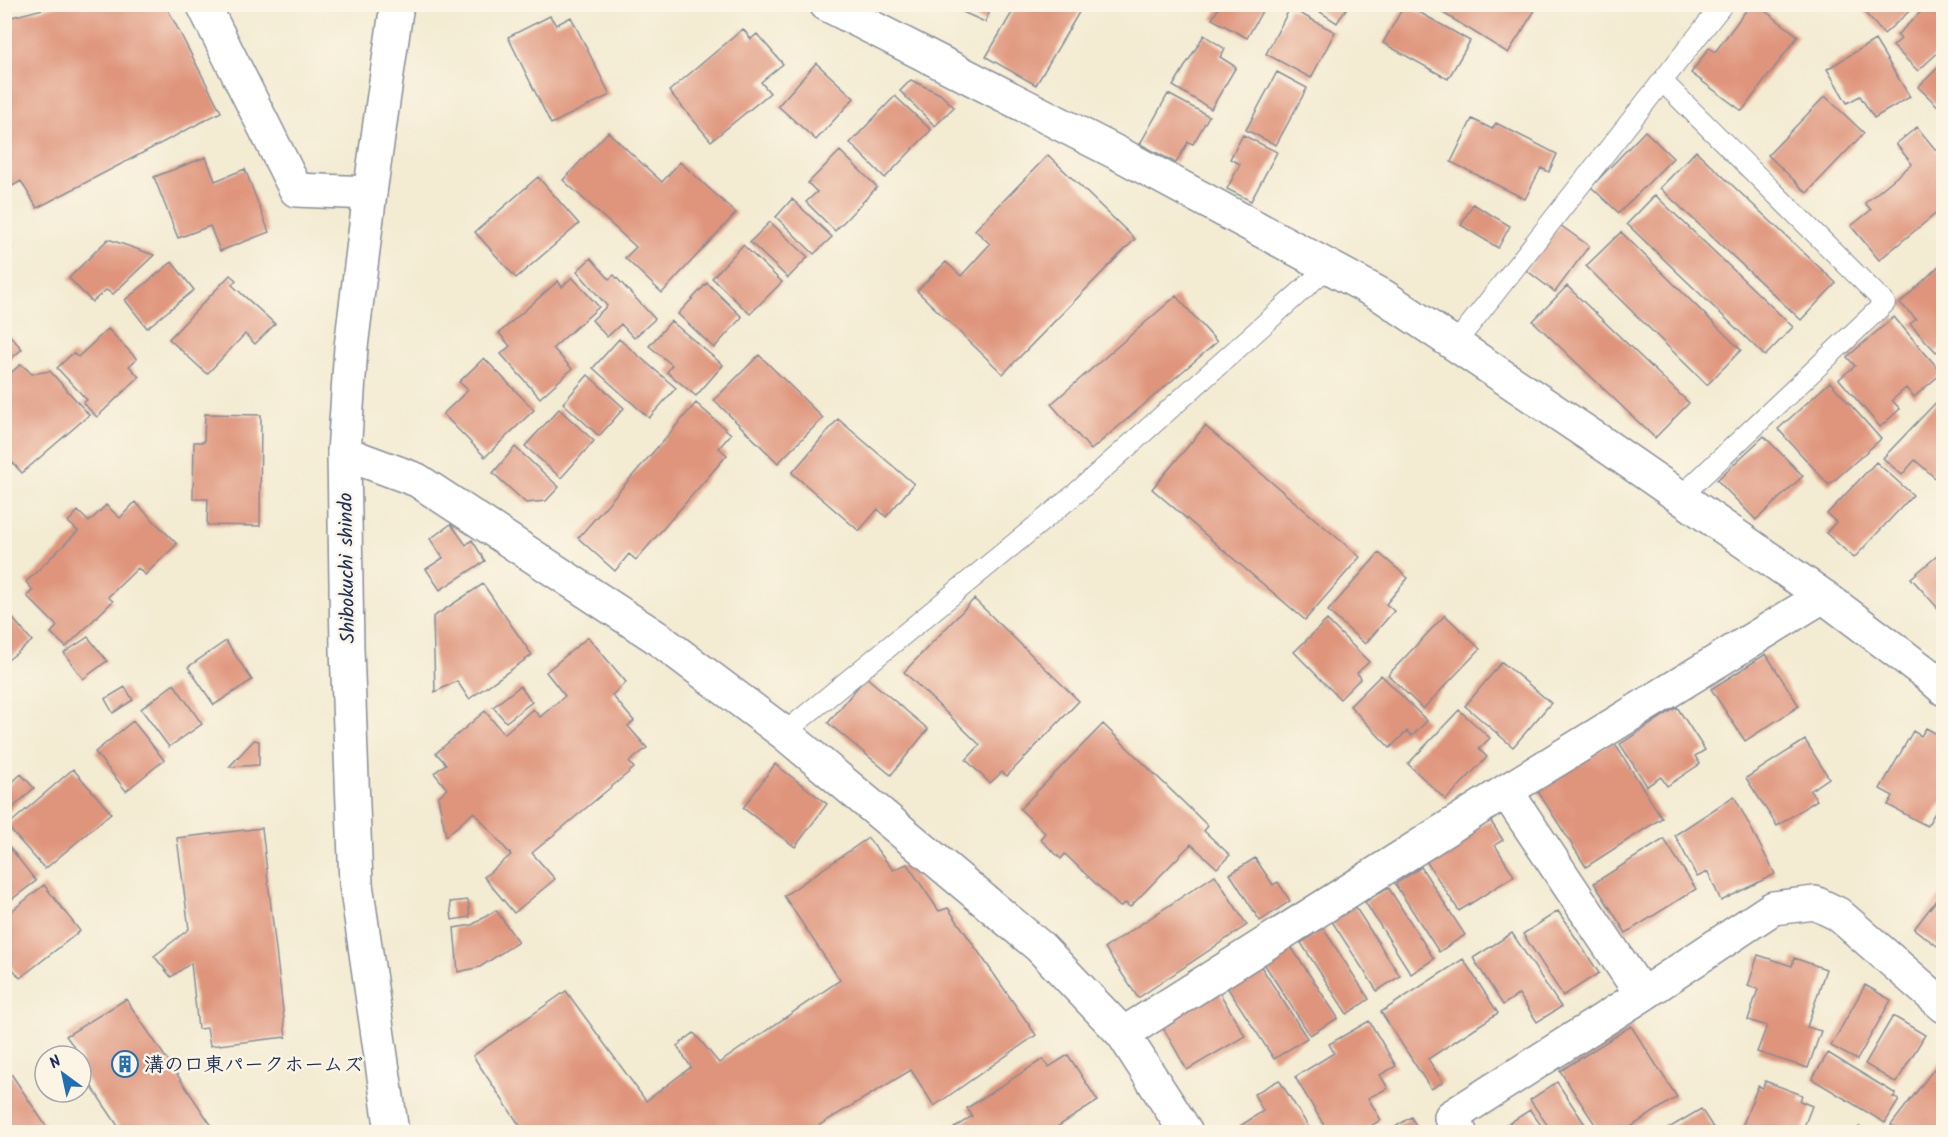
<svg xmlns="http://www.w3.org/2000/svg" width="1948" height="1137" viewBox="0 0 1948 1137" font-family="Kalam,'Klee One',sans-serif">
<style>
.building{fill:#df947b}
.lines{fill:none;stroke-linecap:round;stroke-linejoin:round}
.service-casing{stroke:#878d98;stroke-width:22}
.minor-casing{stroke:#878d98;stroke-width:36}
.tertiary-casing{stroke:#878d98;stroke-width:36}
.service{stroke:#fff;stroke-width:20}
.minor{stroke:#fff;stroke-width:33}
.tertiary{stroke:#fff;stroke-width:33}
.labels{text-anchor:middle;stroke-width:5;stroke-linejoin:round;paint-order:stroke}
.street-label{font-size:20px;fill:#1b2f5e;stroke:#fcf5e5}
.poi-label{font-size:20px;font-weight:bold;fill:#1b2f5e;stroke:#fcf5e5;text-anchor:start}
</style>
<rect width="100%" height="100%" fill="#fcf5e5"/>
<filter id="ink" filterUnits="userSpaceOnUse"><feTurbulence type="fractalNoise" baseFrequency=".0167" numOctaves="2"/><feDisplacementMap in="SourceGraphic" scale="12" xChannelSelector="R" yChannelSelector="G"/><feConvolveMatrix kernelMatrix="1 2 1 2 8 2 1 2 1" color-interpolation-filters="sRGB"/></filter>
<filter id="wash" filterUnits="userSpaceOnUse"><feTurbulence type="fractalNoise" baseFrequency=".008" numOctaves="4" result="noise"/><feDisplacementMap in="SourceGraphic" scale="24" xChannelSelector="R" yChannelSelector="G"/><feGaussianBlur stdDeviation="1.35" result="paint"/><feColorMatrix in="noise" values="0 0 0 0 0 0 0 0 0 0 0 0 0 0 0 0 0 1.4 0 .05"/><feComposite in="paint" operator="in"/></filter>
<g filter="url(#wash)">
<rect width="100%" height="100%" fill="#f3ebd2"/>
<g id="blocks">
<path class="building" d="M62,4h103l56,108 -184,96 -16,-27 -17,10v-172z
M958,4h35l-8,18 -29,-13z
M1017,4h67l-48,81 -50,-28z
M1221,4h45l-19,34 -35,-19z
M1308,4h41l-12,19z
M1405,4l65,37 -22,38 -65,-36z
M1449,4h90l-31,49 -65,-40z
M1696,4h13l-4,6z
M1751,4h5l42,32 -56,75 -51,-38 18,-25 6,4z
M1857,4h53l3,4 -29,26z
M1929,4h8l7,7v36l-26,24 -25,-25 8,-7 -4,-4z
M1290,8l45,24 -24,46 -45,-24z
M550,16l6,9 15,-8 39,78 -59,29 -43,-87z
M743,29l8,10 6,-5 26,30 -22,18 9,11 -59,48 -42,-50z
M1204,35l21,14 -5,8 16,10 -25,42 -38,-23z
M1875,40l35,57 -36,21 -14,-22 -13,7 -20,-34z
M1944,62v50l-26,-25z
M816,63l38,35 -38,42 -38,-34z
M1277,72l30,16 -31,57 -30,-15z
M911,80l29,14 14,13 -19,19 -35,-35z
M1168,94l41,22 -16,28 -5,-2 -12,21 -36,-19z
M895,96l36,34 -46,48 -35,-35z
M1825,96l39,37 -57,60 -39,-38z
M1472,119l20,10 4,-6 61,31 -8,18 -8,-4 -16,31 -74,-37z
M1917,127l27,33v19l-6,5 6,7v16l-65,53 -28,-34 20,-16 -6,-7 47,-39 -16,-20z
M1645,131l28,27 -54,55 -28,-26z
M608,132l54,50 18,-20 56,51 -74,80 -37,-35 11,-11 -73,-67z
M1243,135l34,17 -26,49 -24,-12 13,-25 -10,-5z
M840,151l37,36 -42,44 -29,-29 11,-10 -9,-9z
M1696,151l140,132 -35,37 -141,-132z
M1048,155l87,84 -132,135 -86,-83 29,-29 15,14 29,-32 -15,-14z
M206,157l9,24 30,-12 24,63 -49,19 -10,-25 -32,12 -24,-61z
M538,177l41,47 -63,54 -41,-46z
M1655,195l138,132 -28,29 -138,-132z
M792,199l40,38 -18,17 -38,-37z
M1473,204l37,22 -12,22 -37,-23z
M770,222l38,35 -20,21 -38,-36z
M1560,225l29,21 -34,46 -29,-22z
M1621,232l120,118 -34,35 -121,-119z
M4,238l8,10 -8,6z
M108,239l46,16 -41,39 -7,-4 -14,12 -23,-24z
M743,245l39,37 -32,32 -38,-36z
M591,258l18,21 5,-4 41,44 -21,19 -13,-14 -14,13 -15,-17 15,-14 -30,-35z
M1944,261v84l-8,7 -26,-28 6,-5 -16,-16z
M172,262l22,28 -47,38 -22,-28z
M230,275l6,5 -4,5 43,39 -20,20 -10,-10 -38,40 -38,-35z
M572,277l27,30 -46,41 19,21 -32,29 -39,-44 9,-8 -11,-13 59,-52 4,6z
M707,283l35,34 -28,31 -36,-34z
M1567,286l122,117 -34,35 -122,-117z
M1176,296l41,46 -126,108 -40,-46z
M1894,317l48,56 -28,24 -8,-9 -14,12 8,9 -20,18 -41,-48 16,-13 -8,-9z
M671,321l52,44 -27,31 -29,-24 5,-7 -23,-19z
M4,329l18,20 -18,16z
M108,329l29,30 -8,7 10,11 -42,40 -14,-14 4,-3 -30,-32 16,-15 5,4z
M619,339l57,49 -27,30 -56,-50z
M759,355l64,63 -45,45 -64,-63z
M484,358l50,52 -49,47 -42,-43 25,-24 -9,-8z
M21,364l11,10 18,-3 39,44 -67,58 -18,-20v-74z
M588,375l36,33 -25,28 -36,-33z
M1830,382l51,57 -52,46 -51,-56z
M1944,394v92l-29,-26 -13,15 -19,-17z
M696,403l35,31 -12,14 8,7 -91,105 -7,-6 -14,17 -37,-33z
M559,409l35,32 -33,37 -36,-32z
M205,414l56,1 -1,111 -53,-1 1,-26h-15l1,-57h10z
M838,419l76,65 -28,33 -8,-8 -19,22 -67,-58z
M1205,426l155,131 -55,63 -153,-131z
M1764,436l39,40 -47,44 -39,-40z
M515,447l44,40 -13,14 -20,2 -33,-30z
M1876,462l37,33 -59,63 -28,-25 10,-11 -9,-8z
M135,502l42,42 -32,31 -7,-7 -30,29 5,4 -47,46 -15,-14 6,-7 -30,-30 6,-6 -7,-8 52,-51 -10,-9 10,-11 11,11 17,-17 14,13z
M451,524l15,21 6,-5 13,21 -45,29 -14,-21 17,-11 -13,-19z
M1944,550v65l-33,-37z
M1379,553l29,25 -22,26 8,7 -29,33 -37,-33z
M483,584l49,71 -63,44 -12,-18 -22,11 -2,-75z
M974,599l105,102 -72,75 -5,-4 -12,11 -24,-23 14,-15 -76,-73z
M4,608l28,33 -28,22z
M1445,615l35,34 -57,60 -35,-34z
M1327,620l42,42 -12,11 4,5 -21,21 -46,-47z
M88,637l19,24 -24,18 -19,-26z
M588,637l38,45 -14,13 22,26 -6,5 19,22 -18,14 5,6 -102,85 23,26 -41,34 -30,-36 27,-22 -37,-43 -28,24 -8,-39 9,-8 -13,-16 12,-9 -10,-11 49,-42 19,23 29,-25 7,8 25,-21 -19,-24z
M226,641l26,39 -38,25 -26,-38z
M1766,654l33,52 -54,35 -34,-52z
M1502,662l49,41 -38,44 -48,-41z
M1381,675l46,46 -15,15 -5,-5 -17,17 -40,-42z
M866,677l62,52 -37,46 -63,-52z
M174,684l28,40 -33,23 -28,-38z
M520,686l12,16 -26,20 -13,-15z
M125,687l8,13 -20,13 -8,-14z
M1677,707l28,43 -10,6 5,8 -33,22 -6,-9 -14,9 -27,-42z
M1459,710l31,28 -11,11 8,8 -41,43 -38,-36z
M133,721l31,39 -38,31 -31,-39z
M1103,724l105,102 -4,5 26,24 -13,13 -26,-24 -61,63 -5,-4 -5,4 -55,-53 -4,5 -21,-20 5,-6 -25,-24z
M1926,728l18,10v60l-17,28 -39,-21 5,-9 -13,-7 33,-58 8,5z
M254,740l5,1v24l-30,2z
M1805,740l24,38 -19,13 7,9 -40,26 -31,-48z
M1613,741l49,77 -76,49 -49,-77z
M775,764l52,40 -32,43 -52,-39z
M73,769l38,44 -66,56 -38,-43z
M21,774l13,14 -30,28v-26z
M1734,796l41,78 -54,27 -13,-29 -11,5 -22,-42z
M1490,820l13,20 -8,5 19,31 -55,35 -33,-50z
M262,828l24,209 -76,9 -3,-18 -9,1 -7,-66 -20,14 -17,-21 35,-27 -12,-91z
M868,838l25,32 14,-6 32,47 9,-3 88,127 -102,71 -23,-36 -103,62h-284l-51,-76 93,-65 80,110 45,-34 -14,-21 17,-13 25,30 121,-83 -56,-84z
M1664,839l32,50 -70,44 -32,-50z
M4,840l32,41 -32,24z
M1255,858l18,27 5,-3 12,19 -30,20 -30,-47z
M1421,867l44,68 -26,17 -44,-68z
M1215,875l32,50 -109,73 -33,-50z
M44,885l36,46 -60,47 -16,-20v-41z
M1388,887l46,72 -23,15 -46,-72z
M1944,890v61l-30,-22z
M468,900l2,17 -18,3 -2,-18z
M1354,905l46,71 -23,15 -46,-71z
M496,910l22,32 -38,25 -22,5 -4,-44 18,-3z
M1558,911l41,62 -36,23 -40,-62z
M1323,928l46,71 -22,15 -46,-71z
M1512,933l49,74 -24,15 -18,-28 -16,11 -30,-47z
M1290,945l48,73 -28,17 -47,-73z
M1758,955l34,11 2,-8 32,11 -19,58 14,4 -13,37 -51,-16 10,-26 -19,-6 10,-31 -10,-3z
M1463,959l35,54 -70,46 15,23 -12,7 -50,-77z
M1260,965l47,73 -33,21 -47,-72z
M1865,985l26,15 -34,60 -26,-14z
M1218,990l27,46 -58,34 -26,-46z
M126,999l90,133h-94l-41,-61v-15l-15,-20z
M1893,1016l32,19 -29,48 -31,-19z
M1369,1021l27,45 -16,9 8,13 -20,10 13,22 -21,12h-32l-33,-55 39,-24 -5,-9z
M1631,1026l46,71 -54,35h-23l-40,-61z
M1828,1053l68,41 -3,3 6,3 -14,23 -73,-44z
M1068,1055l30,46 -49,31h-92l-3,-4 18,-12 -5,-8 76,-49 6,8z
M1944,1056v76h-44l-9,-7z
M4,1063l46,69h-46z
M1279,1080l33,52h-81l32,-21 -9,-17z
M1765,1081l37,14 -2,6 12,5 -10,26h-62l18,-46 5,2z
M1557,1082l33,50h-38l-22,-32z
M1701,1109l15,23h-54z
M1530,1110l16,22h-51z
M1411,1117l9,15h-33z
M1859,1127l10,5h-13z"/>
</g>
</g>
<g filter="url(#ink)">
<use href="#blocks" fill-opacity="0" stroke="#878d98" stroke-width="1.5"/>
<g class="lines">
<defs>
<path id="service" d="M1663,82l222,221 -206,195
M1454,345l269,-341
M784,733l291,-239 253,-227"/>
<path id="minor" d="M203,4l93,186 74,3
M826,4l299,153 258,139 222,149 218,151 104,78 17,15
M344,453l73,27 239,157 128,96 256,214 83,87 63,98
M1506,791l136,204
M1123,1034l383,-243 317,-195
M1460,1132l-9,-15 191,-122 131,-87 42,-5 23,11 106,92"/>
<path id="tertiary" d="M392,1132l-36,-248 -9,-235 -3,-196 7,-106 19,-154 27,-189"/>
</defs>
<use href="#service" class="service-casing"/>
<use href="#minor" class="minor-casing"/>
<use href="#tertiary" class="tertiary-casing"/>
<use href="#service" class="service"/>
<use href="#minor" class="minor"/>
<use href="#tertiary" class="tertiary"/>
</g>
</g>
<defs>
<symbol id="building-ring" viewBox="-11 -11 22 22"><circle r="9.5" fill="#fcf5e5" stroke="#1f6fb2" stroke-width="1.5"/><path d="M-4-6H4V6H1V3H-1V6H-4ZM-2.5-4.3h1.7v1.8h-1.7ZM.8-4.3h1.7v1.8H.8ZM-2.5-1h1.7V.8h-1.7ZM.8-1h1.7V.8H.8Z" fill="#1f6fb2"/></symbol>
</defs>
<g fill-rule="evenodd">
<use href="#building-ring" x="110" y="1049" width="30" height="30"/>
</g>
<g class="labels">
<g class="street-label">
<text transform="translate(346 568) rotate(-91)" y="7">Shibokuchi shindo</text>
</g>
<g class="poi-label">
<text x="144" y="1071">溝の口東パークホームズ</text>
</g>
</g>
<rect width="1948" height="1137" fill="none" stroke="#fcf5e5" stroke-width="24"/>
<g transform="translate(63 1074) rotate(327)"><circle r="28" fill="#fcf5e5" stroke="#a2a6af" stroke-width="1.5"/>
<path d="M0-4.5L10 22L0 15L-10 22Z" fill="#1f6fb2"/>
<text y="-9" font-size="16" font-weight="bold" text-anchor="middle" fill="#1b2f5e">N</text>
</g>
</svg>
